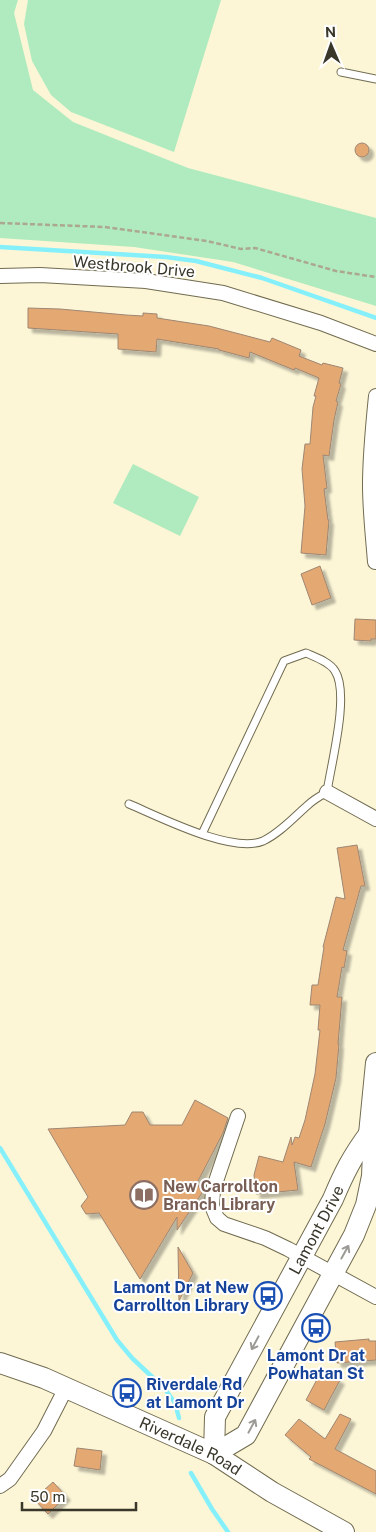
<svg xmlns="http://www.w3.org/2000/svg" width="376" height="1532" viewBox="0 0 376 1532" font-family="'Public Sans',sans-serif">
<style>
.green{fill:#afebbe}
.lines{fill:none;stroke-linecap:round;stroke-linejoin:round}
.stream{stroke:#86f0fa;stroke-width:4.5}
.building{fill:#e4a872;stroke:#9e8672;filter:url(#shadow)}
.lane-casing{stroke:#716b50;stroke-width:9}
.street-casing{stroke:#716b50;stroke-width:16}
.secondary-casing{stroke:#716b50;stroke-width:22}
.path{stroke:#aca890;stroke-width:2.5;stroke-dasharray:5 2.5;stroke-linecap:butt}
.lane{stroke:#fff;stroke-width:7}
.street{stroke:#fff;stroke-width:14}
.secondary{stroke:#fff;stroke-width:20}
.oneway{stroke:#9c9a94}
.labels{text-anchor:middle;stroke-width:4;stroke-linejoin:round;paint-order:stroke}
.street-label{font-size:16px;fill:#39362a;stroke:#fff}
.education-label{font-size:16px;font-weight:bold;fill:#785e54;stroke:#fff;text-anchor:start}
.transit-label{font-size:16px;font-weight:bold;fill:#164399;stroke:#fff;text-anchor:end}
</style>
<defs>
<filter id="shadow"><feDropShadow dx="4.5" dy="4.5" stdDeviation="1" flood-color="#0004"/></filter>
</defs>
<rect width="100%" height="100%" fill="#fcf6d7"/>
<path class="green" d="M0,0h18l-4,13 19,77 40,32 115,46 188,50v88l-143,-44 -99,-15 -134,-9z
M28,0h193l-47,152 -103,-40 -20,-17 -19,-34 -8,-37z
M133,464l66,33 -19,39 -67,-33z"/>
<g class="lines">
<path class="stream" d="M0,247l166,10 30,4 66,17 114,40
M0,1148l117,192 15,18 33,31 10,14 4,15
M191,1473l21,36 16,23"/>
</g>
<path class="building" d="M355 150a7 7 0 1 1 14 0a7 7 0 1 1-14 0Z
M28,308l32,1 66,6 17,1v-3l14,1v4l52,8 61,16 2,-4 29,12 -2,6 23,9 1,-2 20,5 -4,15 2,1 -5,17 2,1 -4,18 -5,36 -6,-1 4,33 -3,1 4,31h1l-3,35 -25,-2 4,-47 -3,-37 3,-25h5l3,-37 3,-11h-2l5,-18 -24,-10 -1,2 -44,-18 -1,6 -30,-8v-1l-62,-10 -1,13 -38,-3v-15l-90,-6z
M320,566l11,32 -19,7 -11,-31z
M355,619l21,1v19h-5v2l-17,-1z
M357,845l8,41h-4l-18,64 4,1 -3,17 -2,-1 -5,30h5l-4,47h1l-3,34 -11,46 -14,43 -17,-5 4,28 -42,4 -2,-19 5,-19 24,6 8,-25 1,8 3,-8 4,1 6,-18 10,-46 5,-44h-2l2,-25h-10l2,-20h6l6,-38h-1l13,-50 9,2 -8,-51z
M195,1100l33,18 -5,15 -26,50 5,10 -25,37v-13l-37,62 -41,-66 -13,1 -5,-8 7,-9 -40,-68 77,-4 7,-13h11l7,13h32z
M178,1247l15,26 -14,28z
M369,1339v2h7v19l-39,3 -2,-21z
M322,1370l18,10 -16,30 -18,-10z
M340,1414l11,5 -16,30 41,22v23l-67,-35 2,-2 -26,-22 14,-16 26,20z
M77,1448l25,3 -2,19 -26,-4z
M53,1482l13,14 -18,18 -14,-15z"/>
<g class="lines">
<defs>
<path id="lane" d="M341,72l35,7
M129,804c31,13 103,50 134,37 17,-8 31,-24 45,-36 5,-5 12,-9 19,-13 4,-28 23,-98 8,-121 -5,-9 -20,-14 -29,-18l-22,8 -82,173"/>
<path id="street" d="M0,276l40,-1 106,6 77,12 98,30 55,21
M375,562c-2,-26 -5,-51 -5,-77 0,-30 3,-59 6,-89
M327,792l49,27
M238,1116l-25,74 -1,16 5,12 7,6 41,14 23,11 88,48
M0,1486l10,-7 34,-48 22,-43"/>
<g id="secondary">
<path id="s1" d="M0,1363l44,15 170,76 58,38 72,40"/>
<path d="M214,1454l32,-19 108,-200 12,-30 6,-29 1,-23 -4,-19 7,-71"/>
<path id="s2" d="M214,1454l1,-37 118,-218c11,-26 19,-42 36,-65"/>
</g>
</defs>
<use href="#lane" class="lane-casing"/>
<use href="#street" class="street-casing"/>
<use href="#secondary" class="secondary-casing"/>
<path class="path" d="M0,223l105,4 102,14 34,8 14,-1 81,23 40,6"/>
<use href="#lane" class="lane"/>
<use href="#street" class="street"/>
<use href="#secondary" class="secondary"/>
</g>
<defs><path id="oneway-shaft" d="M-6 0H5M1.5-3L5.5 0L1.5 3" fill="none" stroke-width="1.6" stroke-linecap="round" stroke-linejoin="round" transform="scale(1.25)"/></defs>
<g class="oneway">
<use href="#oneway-shaft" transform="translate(345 1252) rotate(-61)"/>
<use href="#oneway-shaft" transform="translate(255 1343) rotate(118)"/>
<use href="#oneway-shaft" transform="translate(252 1426) rotate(-62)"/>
</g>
<defs>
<symbol id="library-ring" viewBox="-11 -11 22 22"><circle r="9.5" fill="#fff" stroke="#8d6e63" stroke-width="1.5"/><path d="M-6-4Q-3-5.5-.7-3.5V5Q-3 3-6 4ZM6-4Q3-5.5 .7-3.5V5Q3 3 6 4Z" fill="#8d6e63"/></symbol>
<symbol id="bus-ring" viewBox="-11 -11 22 22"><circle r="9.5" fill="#fff" stroke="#1a4fb4" stroke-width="1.5"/><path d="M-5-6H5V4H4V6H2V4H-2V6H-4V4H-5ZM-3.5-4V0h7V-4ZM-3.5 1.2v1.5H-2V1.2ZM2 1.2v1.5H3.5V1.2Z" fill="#1a4fb4"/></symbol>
</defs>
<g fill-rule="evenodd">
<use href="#library-ring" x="128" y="1179" width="32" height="32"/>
<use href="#bus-ring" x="252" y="1280" width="32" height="32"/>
<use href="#bus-ring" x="300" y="1312" width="32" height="32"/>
<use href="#bus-ring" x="111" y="1377" width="32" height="32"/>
</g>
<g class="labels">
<g class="street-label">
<text transform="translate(134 266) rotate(5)" y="6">Westbrook Drive</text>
<text dy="6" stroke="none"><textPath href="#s2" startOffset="250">Lamont Drive</textPath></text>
<text dy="6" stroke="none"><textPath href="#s1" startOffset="208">Riverdale Road</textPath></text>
</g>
<g class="education-label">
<text x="163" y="1192">New Carrollton<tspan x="163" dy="18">Branch Library</tspan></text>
</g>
<g class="transit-label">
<text x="249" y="1293">Lamont Dr at New<tspan x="249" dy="18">Carrollton Library</tspan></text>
<text x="316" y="1361" text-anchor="middle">Lamont Dr at<tspan x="316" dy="18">Powhatan St</tspan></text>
<text x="146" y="1390" text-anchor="start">Riverdale Rd<tspan x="146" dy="18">at Lamont Dr</tspan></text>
</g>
</g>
<g transform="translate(331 45) rotate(358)" stroke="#ffffff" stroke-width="4" paint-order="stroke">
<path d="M0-4L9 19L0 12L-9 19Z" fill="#39362a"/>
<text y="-8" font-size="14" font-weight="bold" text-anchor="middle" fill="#39362a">N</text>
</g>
<path d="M22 1502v8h114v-8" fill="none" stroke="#39362a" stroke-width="2.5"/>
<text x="30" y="1502" font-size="15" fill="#39362a" stroke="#ffffff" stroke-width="4" paint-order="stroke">50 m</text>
</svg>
